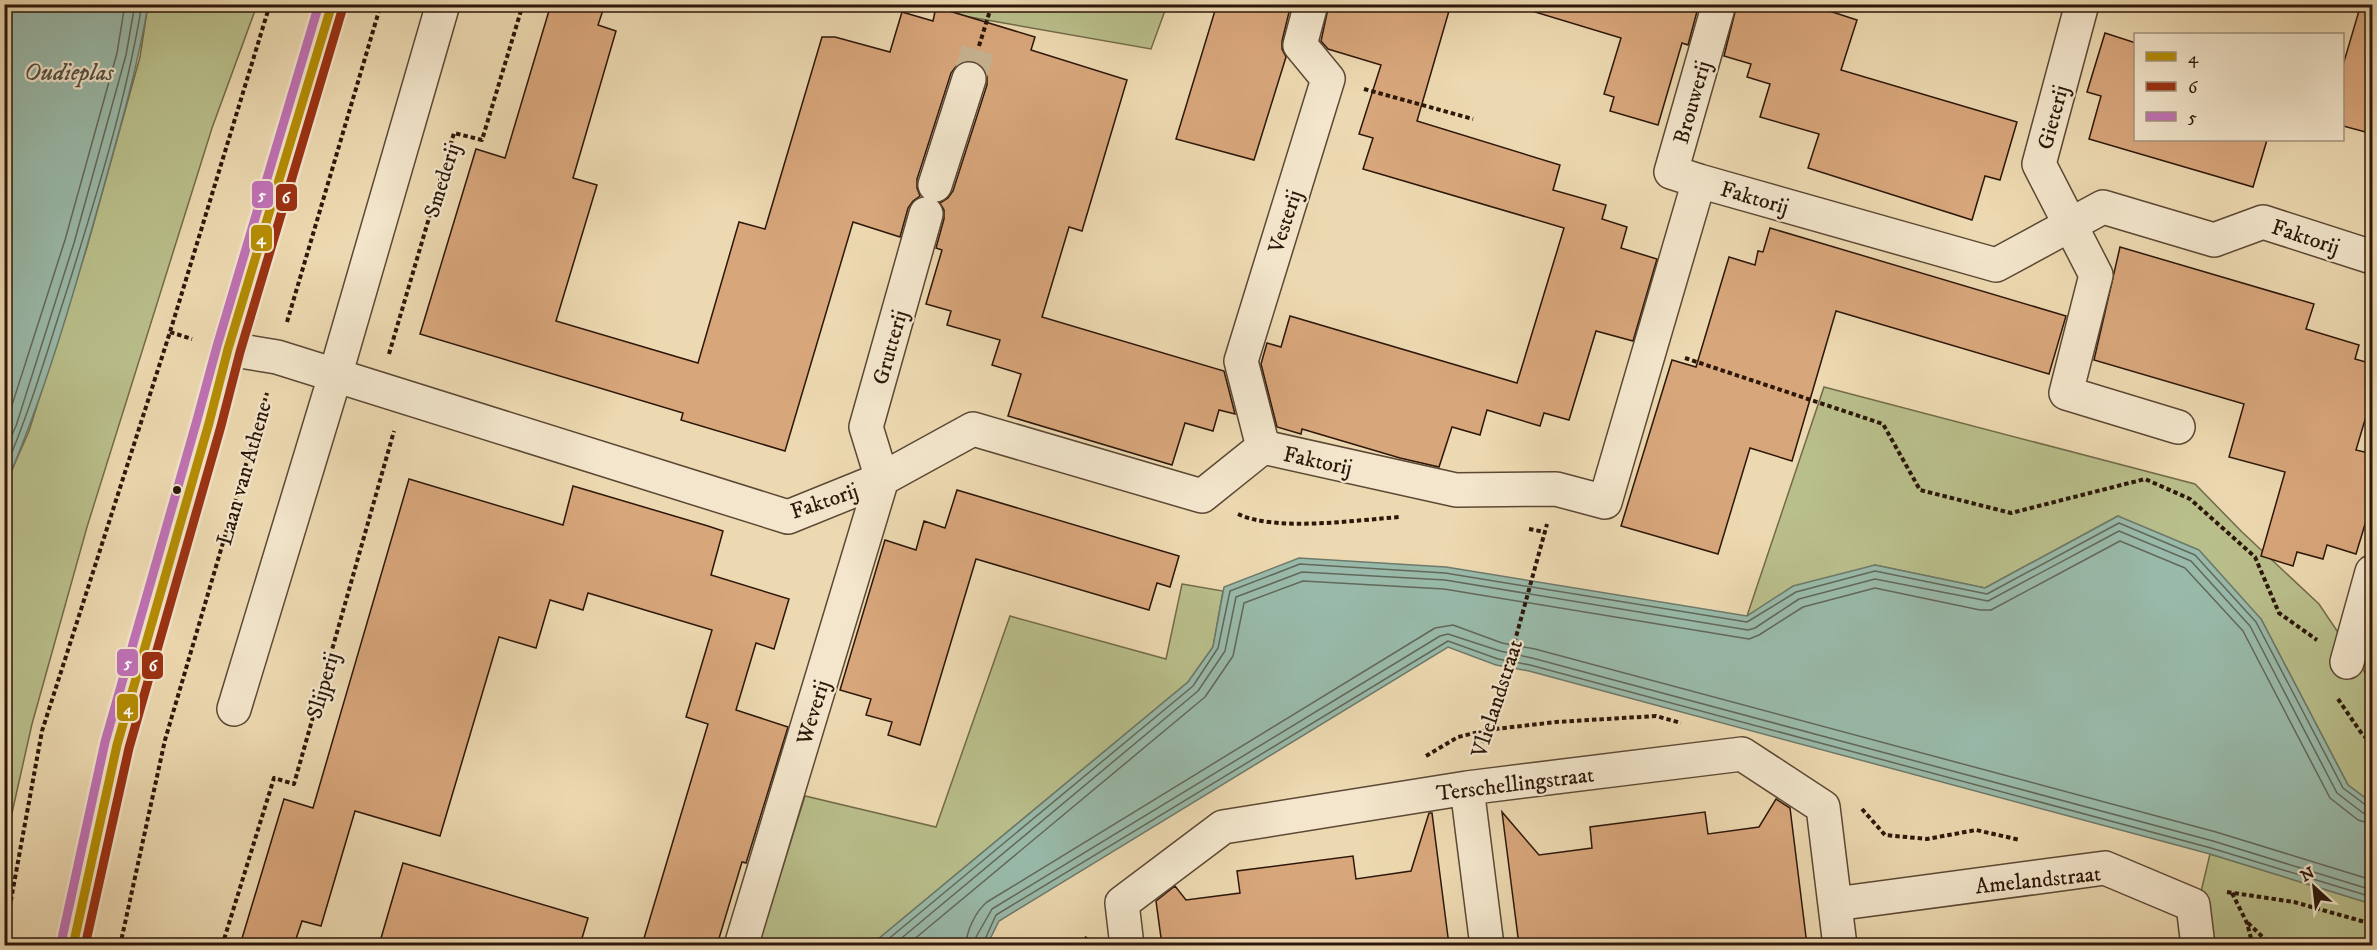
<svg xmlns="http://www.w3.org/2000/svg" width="2377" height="950" viewBox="0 0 2377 950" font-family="'IM FELL DW Pica',serif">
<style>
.green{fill:#b9bf8b;stroke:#726b4a;stroke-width:1.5}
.water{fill:#99baaa;stroke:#6d796a;stroke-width:1.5}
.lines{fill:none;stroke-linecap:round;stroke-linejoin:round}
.shore{stroke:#62685a;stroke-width:1.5}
.building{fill:#d8a67b;stroke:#2c170a;stroke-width:1.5}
.minor-tunnel{stroke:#c6b290;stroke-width:33;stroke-dasharray:33 16;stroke-linecap:butt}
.minor-casing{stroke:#5c4834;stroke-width:36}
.path{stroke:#2c170a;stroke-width:4;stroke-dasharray:4.5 3;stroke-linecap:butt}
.minor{stroke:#f3e6cc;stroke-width:33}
.bus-1-casing{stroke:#f3e6cc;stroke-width:14}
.bus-2-casing{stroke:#f3e6cc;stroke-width:14}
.bus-3-casing{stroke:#f3e6cc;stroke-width:14}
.bus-1{stroke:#b58d04;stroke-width:9}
.bus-2{stroke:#9b3214;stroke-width:9}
.bus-3{stroke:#c072b6;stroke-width:9}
.bus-dot{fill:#2c170a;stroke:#f3e6cc;stroke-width:2}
.labels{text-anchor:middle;stroke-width:4.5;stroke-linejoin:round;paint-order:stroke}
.street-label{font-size:22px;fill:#2c170a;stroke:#f3e6cc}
.water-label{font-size:24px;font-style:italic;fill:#525042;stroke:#f3e6cc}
.line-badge{stroke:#f3e6cc;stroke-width:2}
.badge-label{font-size:16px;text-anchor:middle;font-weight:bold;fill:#fff}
</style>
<rect width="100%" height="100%" fill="#edd9b1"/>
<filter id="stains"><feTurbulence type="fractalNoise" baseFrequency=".00333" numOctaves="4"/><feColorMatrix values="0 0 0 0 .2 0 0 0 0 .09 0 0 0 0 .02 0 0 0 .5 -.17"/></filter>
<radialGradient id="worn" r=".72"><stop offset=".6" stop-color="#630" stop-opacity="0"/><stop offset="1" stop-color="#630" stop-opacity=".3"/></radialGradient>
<path class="green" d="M148,5h109l-45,123 -125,399 -55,197 -27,120v-358l24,-55 58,-184 53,-190z
M927,5h240l-16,44 -187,-33z
M1824,387l371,97 47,48 77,72 53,79v120l-24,-18 -87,-166 -143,-103 -133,72 -110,-23 -128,51z
M1182,584l41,7 -10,56 -25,35 -317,263 -113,1 47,-150 131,31 74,-211 156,43z
M2210,854l162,50v41h-159l-14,-45z"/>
<path class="water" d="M5,4l143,1c-11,66 -30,130 -48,195 -27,96 -55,194 -95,286z
M2118,516l81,34 62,69 87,166 24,18v101l-162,-50 -681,-183 -33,-6 -48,-18 -449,274 -12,24h-116l317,-263 25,-35 11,-60 75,-29 147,9 301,49 46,-30 82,-21 110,23z"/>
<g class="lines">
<path class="shore" d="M4,430l61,-190 52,-187 8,-49
M4,452l12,-26 58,-183 52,-188 9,-51
M4,471c26,-59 43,-120 63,-181 29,-93 59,-189 75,-286
M880,946l313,-260 25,-38 12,-57 70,-27 145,9 302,49 49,-30 79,-21 112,23 132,-71 76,32 61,67 87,166 24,18 5,1
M892,946l306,-255 27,-40 11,-54 66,-25 143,8 303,50 7,-2 44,-29 76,-20 113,22 131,-70 72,30 59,65 87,167 26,20 9,2
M906,946l299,-249 28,-41 11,-53 59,-22 141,8 305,50 10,-4 44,-28 72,-19 105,22h11l129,-69 65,27 58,63 87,167 28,22 14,4
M966,946c0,-15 10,-35 21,-44l448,-274 18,-3 49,18 33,6 681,183 156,48
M975,946l1,-9 16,-28 448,-273 8,-2 52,17 32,7 681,183 159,49
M982,946l14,-31 452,-274 50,18 32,6 681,183 161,49"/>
</g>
<path class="building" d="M551,4h54l-7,21 18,6 -43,147 24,7 -41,136 142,42 41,-141 26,7 57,-192h13l55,15 12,-40 31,9 3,-14 99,30 -4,13 96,30 -45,151 -13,-4 -27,90 182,54 11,43 -16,-4 -6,21 -28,-8 -13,42 -164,-49 13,-42 -29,-9 8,-25 -53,-15 4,-14 -25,-7 16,-54 -6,-2 8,-29v-9l-4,-7 8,-5 5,-7 34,-106v-9l-4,-9 -9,-6h-10l-7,4 -6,8 -34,106v9l3,8 -7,5 -5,7 -8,29 -47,-15 -68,229 -104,-31 2,-7 -263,-79 56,-185 29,9z
M1217,4h74l-9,37v8l4,8 -32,103 -78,-21z
M1329,4h122l-34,117 143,44 -7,25 53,15 -4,14 25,8 -6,21 36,11 -24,82 -37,-10 -27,89 -25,-7 -4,13 -53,-16 -7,25 -28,-8 -13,40 -39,-9 -98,-29 -1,5 -24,-7 -16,-63 6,-21 14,4 9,-31 227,67 47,-155 -201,-59 10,-31 -14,-4 22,-69 -53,-16 -7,-8z
M1536,4h163l-11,41 -6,-2 -24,82 -48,-14 4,-14 -10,-3 17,-56 -86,-26z
M1737,4h71l49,16 -16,50 176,52 -17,58 -15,-4 -13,44 -164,-52 11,-34 -59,-17 10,-33 -23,-7 4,-13 -27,-8z
M2361,4h12v130l-30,-8v-61z
M2105,33l31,10v97h131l-14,47 -164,-48 12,-43 -14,-4z
M1770,228l296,88 -17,58 -213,-63 -44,150 -42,-13 -32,106 -97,-28 51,-166 24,7 33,-110 26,8 3,-14 5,1z
M2120,247l194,57 -8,25 53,16 -4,14 18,5v29l-17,57 17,4v44l-17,56 -29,-9 -4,14 -26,-7 -4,14 -32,-10 24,-84 -56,-15 15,-53 -150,-44z
M409,479l154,46 10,-39 135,40 15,5 -12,44 78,24 -15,50 -18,-6 -20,67 52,17 -42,136 -4,-1 -25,83h-75l66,-221 -22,-7 26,-87 -124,-37 -5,17 -33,-10 -14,48 -37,-11 -59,199 -85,-25 -34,115 -19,-5 -8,24h-54l44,-146 29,9z
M957,490l222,66 -9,31 -13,-4 -8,27 -173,-51 -56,186 -32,-10 4,-13 -26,-7 5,-16 -31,-9 45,-150 31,10 8,-29 21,7z
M1776,799l14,9 17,137h-288l-17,-133 37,43 53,-7 -2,-21 115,-15 3,22 51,-7z
M1429,813h3l17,132h-287l-6,-44 19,-15 11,14 54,-7 -3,-22 116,-15 3,23 55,-8z
M403,863l185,55 -8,27h-201z"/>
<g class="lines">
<path class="minor-tunnel" d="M969,79l9,-29"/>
<defs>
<path id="minor" d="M2082,4l-43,160 57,111 -30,118 112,34
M1699,181l-28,-9 48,-168
M935,185l34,-106
M228,349l49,8 511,160 94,-38 91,-50 229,67 61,-49 193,43 100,-1 49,13 94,-321 297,84 107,-58 111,33 49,-18 109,35
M1263,447l-22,-86 87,-282 -28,-34 11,-41
M2347,662l25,-90
M234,709l101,-333 108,-372
M1467,788l20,158
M1835,904l270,-36 88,37 5,41
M73,946l44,-201 92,-322 19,-74 104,-345
M741,946l141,-467 -16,-52 60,-213
M1127,946l-5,-43 101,-76 244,-39 275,-34 81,53 17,139"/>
</defs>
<use href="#minor" class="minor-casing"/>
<path class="path" d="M979,46l13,-42
M1364,89l109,30
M287,322l94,-318
M170,332l22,7
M389,354l65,-221 28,7 41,-136
M1685,358l198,66 37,66 91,23 134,-34 45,20 65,58 24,56 38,27
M1238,514c38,18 118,6 162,3
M1529,529l16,3
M2338,699l24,35 10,9
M1480,750l25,-73 42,-153
M1426,756l32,-19 29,-7 69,-8 100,-6 25,7
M1862,809l23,26 42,4 49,-9 44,10
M2227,892l67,10 78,22
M2232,893l15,30 6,23
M2248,923l24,23
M4,938l38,-207 128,-399 100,-328
M120,946l45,-206 102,-347
M222,946l52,-168 20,6 100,-353
M1082,946l5,-9"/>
<use href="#minor" class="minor"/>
<defs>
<path id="bus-1" d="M73,946l44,-201 92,-322 19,-74 104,-345"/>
<path id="bus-2" d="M85,946l44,-198 92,-322 19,-74 103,-345"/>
<path id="bus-3" d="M61,943l44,-201 92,-322 20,-74 102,-342"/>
</defs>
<use href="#bus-1" class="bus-1-casing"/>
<use href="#bus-2" class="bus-2-casing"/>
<use href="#bus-3" class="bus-3-casing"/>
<use href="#bus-1" class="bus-1"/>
<use href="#bus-2" class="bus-2"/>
<use href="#bus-3" class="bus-3"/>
</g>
<circle class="bus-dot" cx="177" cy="490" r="5"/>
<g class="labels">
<g class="street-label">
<text transform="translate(1691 102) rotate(-74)" y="8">Brouwerij</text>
<text transform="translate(2052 117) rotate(-75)" y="8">Gieterij</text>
<text transform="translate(441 180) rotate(-73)" y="8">Smederij</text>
<text transform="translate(1755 197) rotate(16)" y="8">Faktorij</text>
<text transform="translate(1284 221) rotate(-72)" y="8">Vesterij</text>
<text transform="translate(2306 236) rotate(18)" y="8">Faktorij</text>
<text transform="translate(889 347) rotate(-74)" y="8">Grutterij</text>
<text transform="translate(1318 460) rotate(12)" y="8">Faktorij</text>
<text transform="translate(243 473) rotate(-74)" y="8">Laan van Athene</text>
<text transform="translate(824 500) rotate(-19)" y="8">Faktorij</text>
<text transform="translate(322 685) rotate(-74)" y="8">Slijperij</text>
<text transform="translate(1496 698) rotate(-72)" y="8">Vlielandstraat</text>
<text transform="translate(812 712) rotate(-73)" y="8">Weverij</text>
<text transform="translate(1515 783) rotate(-7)" y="8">Terschellingstraat</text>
<text transform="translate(2038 879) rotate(-6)" y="8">Amelandstraat</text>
</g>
<g class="water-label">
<text x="69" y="80">Oudieplas</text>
</g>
</g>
<g class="line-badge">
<rect x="251" y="180" width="23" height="29" rx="6" fill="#c072b6"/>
<rect x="275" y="183" width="23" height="29" rx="6" fill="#9b3214"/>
<rect x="250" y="224" width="23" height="28" rx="6" fill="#b58d04"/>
<rect x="116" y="648" width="23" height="29" rx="6" fill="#c072b6"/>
<rect x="141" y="651" width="23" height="29" rx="6" fill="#9b3214"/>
<rect x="116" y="693" width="23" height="29" rx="6" fill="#b58d04"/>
</g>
<g class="badge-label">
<text x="262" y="200">5</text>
<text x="286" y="203">6</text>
<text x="261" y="244">4</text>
<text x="128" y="668">5</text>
<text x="153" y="671">6</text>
<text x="128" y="714">4</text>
</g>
<rect width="2377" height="950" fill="none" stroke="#edd9b1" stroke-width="24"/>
<rect x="6" y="6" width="2365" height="938" fill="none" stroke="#2c170a" stroke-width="3"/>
<rect x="12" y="12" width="2353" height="926" fill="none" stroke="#2c170a" stroke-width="1.5"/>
<rect x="2134" y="33" width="210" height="108" fill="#f3e6cc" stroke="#a3937e" stroke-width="1.5"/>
<rect x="2146" y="52" width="30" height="9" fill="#b58d04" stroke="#a3937e" stroke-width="1.5"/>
<text x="2188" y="63" font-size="18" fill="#2c170a">4</text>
<rect x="2146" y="82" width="30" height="9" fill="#9b3214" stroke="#a3937e" stroke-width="1.5"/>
<text x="2188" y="93" font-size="18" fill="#2c170a">6</text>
<rect x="2146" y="112" width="30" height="9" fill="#c072b6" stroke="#a3937e" stroke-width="1.5"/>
<text x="2188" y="123" font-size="18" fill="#2c170a">5</text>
<g transform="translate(2314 887) rotate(333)" stroke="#f3e6cc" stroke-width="4.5" paint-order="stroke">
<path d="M0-4.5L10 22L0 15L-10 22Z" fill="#2c170a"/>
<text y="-9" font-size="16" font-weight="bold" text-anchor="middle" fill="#2c170a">N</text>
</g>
<rect width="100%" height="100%" filter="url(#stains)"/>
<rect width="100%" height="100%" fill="url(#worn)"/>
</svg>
